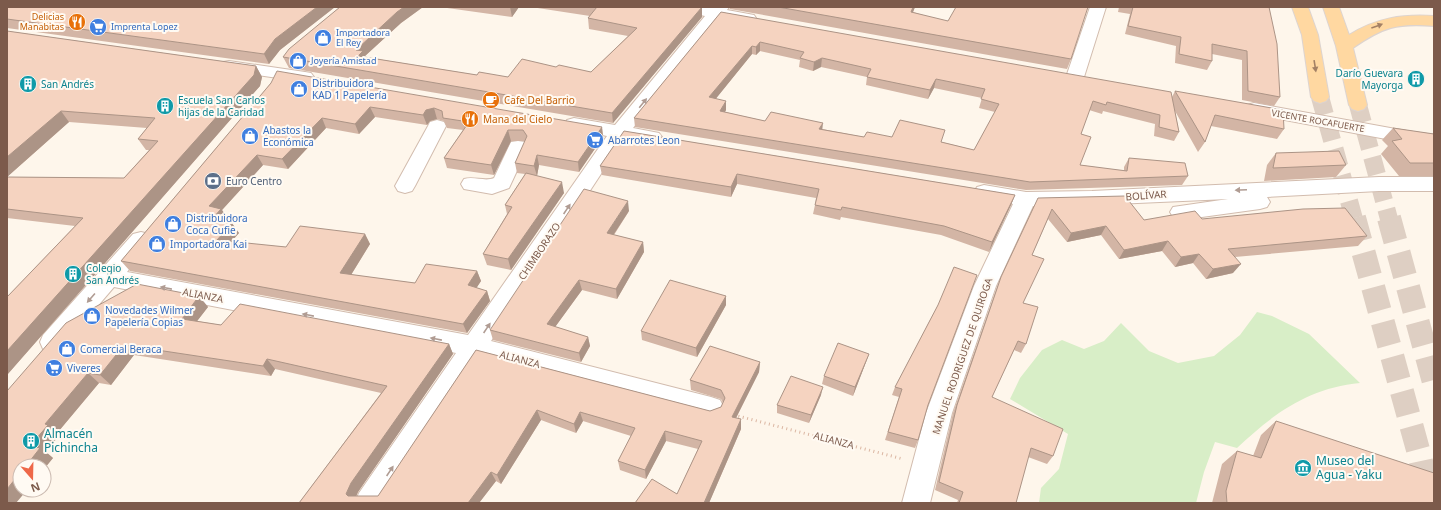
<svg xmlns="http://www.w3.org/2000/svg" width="1441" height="510" viewBox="0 0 1441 510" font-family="'Noto Sans',sans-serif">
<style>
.green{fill:#d8eec7}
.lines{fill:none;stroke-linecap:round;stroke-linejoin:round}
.major-tunnel-far1{stroke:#decfc3;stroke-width:18;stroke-dasharray:18 9;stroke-linecap:butt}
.major-tunnel{stroke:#decfc3;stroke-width:24;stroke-dasharray:24 12;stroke-linecap:butt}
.minor-casing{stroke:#d2bcae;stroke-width:2}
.major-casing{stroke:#ddd4d0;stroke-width:2}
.path{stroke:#dbb6a2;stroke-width:3;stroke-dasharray:1 3.5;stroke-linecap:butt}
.minor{fill:#fff;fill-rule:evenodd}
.major{fill:#ffd8a1;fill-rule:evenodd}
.wall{fill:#d3b5a5;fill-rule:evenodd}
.shaded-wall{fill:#ac9486}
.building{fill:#f5d3c0;stroke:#ac9486;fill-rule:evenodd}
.oneway{fill:#a38065}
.oneway2{fill:#b09c93}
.labels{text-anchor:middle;stroke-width:4;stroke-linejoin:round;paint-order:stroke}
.far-food-label{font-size:9px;fill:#c56008;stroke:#fffaf3;text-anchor:end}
.far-shop-label{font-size:9px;fill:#366cbe;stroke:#fffaf3;text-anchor:start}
.far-street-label{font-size:9px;fill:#7c5a4b;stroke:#fffaf3}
.culture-label{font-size:10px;fill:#0d838f;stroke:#fffaf3;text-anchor:start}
.shop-label{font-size:10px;fill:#366cbe;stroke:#fffaf3;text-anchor:start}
.food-label{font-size:10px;fill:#c56008;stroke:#fffaf3;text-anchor:start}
.service-label{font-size:10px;fill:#4e5e75;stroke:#fffaf3;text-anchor:start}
.street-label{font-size:10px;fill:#7c5a4b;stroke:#fffaf3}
.near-culture-label{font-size:12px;fill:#0d838f;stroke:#fffaf3;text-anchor:start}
</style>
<rect width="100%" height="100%" fill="#fef6eb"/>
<path class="green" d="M1257,312l15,4 37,18 51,49c-52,5 -87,31 -123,65l-22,-6 -11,30 -8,31h-157l2,-15 18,-19 9,-35 -58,-35 10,-21 22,-28 20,-10 22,9 20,-8 17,-18 28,28 29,12 36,-7 26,-21z"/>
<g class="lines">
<path class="major-tunnel-far1" d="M1320,97l34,122
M1358,105l31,114"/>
<path class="major-tunnel" d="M1354,218l66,239 10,46
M1389,218l45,164"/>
<defs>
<path id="minor" d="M675,7h54l-2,3 27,5 2,3 -2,3 -6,2 -28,-5 -87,110 26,5 3,4 -3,4 -7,2 -28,-4 -133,202 220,56 9,3 4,8 -4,8 -9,3 -231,-61 -95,145h-30l4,-10 97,-140 -342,-66 -53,62 -9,3 -9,-3 -3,-7 3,-7 90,-101 8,-2 8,2 3,6 -25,32 341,63 139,-199 -40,-8 -2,-4 2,-4 7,-2 41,7 90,-109 -28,-6z
M1090,7h16l-22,70 -3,4 -6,1 -6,-1 -3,-4z
M229,61l76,11 6,1 3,4 -3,4 -6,1 -82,-12 -3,-4 3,-4z
M1254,103l180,33v12l-187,-35 -2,-4 2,-4z
M437,120l7,2 2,4 -31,60 -3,5 -7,2 -7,-2 -3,-5 33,-60 2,-4z
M518,141l7,1 3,5 -19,41 -17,6 -28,-5 -3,-5 3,-5c10,-3 21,3 30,-1l17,-36z
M1379,177h55v14h-55l-112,6 3,5 -3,5 -7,2 -80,11 -7,-3 -3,-5 3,-5 55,-8 -136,6 -59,1 -37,80 -44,127 -22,90h-28l24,-90 48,-127 39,-82 -36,-7 -3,-5 3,-5 7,-2 42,7 66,-1z"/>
<path id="major" d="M1292,7h16l10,28 11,62 -3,4 -6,2 -6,-2 -3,-4 -9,-62z
M1323,7h16l10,28c27,-17 53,-21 85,-19v10c-37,-3 -51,1 -81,22l14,57 -3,4 -6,2 -6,-2 -3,-4 -13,-59z"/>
</defs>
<use href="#minor" class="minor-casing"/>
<use href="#major" class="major-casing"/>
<path class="path" d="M734,415l169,44"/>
<use href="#minor" class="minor"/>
<use href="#major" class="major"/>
</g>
<path class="wall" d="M7,7h328l-55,43 -11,14 -262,-36z
M340,7h83l-22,16 -36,33v1l112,18 31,2 48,-10 35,5 37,-36 -39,-7 -1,-11 2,-2 -59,-9h171v10l-89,106 -324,-55 -6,-11z
M440,7h79l-7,10z
M729,7h186l-2,5 158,47 -4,10 -337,-60z
M1119,7h150l11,90 -6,9 -32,-6v-40l-30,-6v7l-5,9 -32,-7 1,-17 -51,-12 5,-20 -12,-2z
M721,12l451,85 3,-6 109,38 -7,10 -66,-13 -6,16 -7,10 -23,-41 4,21 -5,9 -20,-5 1,-12 -52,-13 -1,3 -13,-4 -8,24 -1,31 44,6v-4l5,-9 59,18 -6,9 -156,5 -391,-63 -1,-9zM760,51l40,9 -1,7 14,4 8,-4 46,10 -1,8 62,14 6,-11 48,10 -3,10 16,4 -21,38 -32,-8 -50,-5h-28l-42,-8 -57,-8 -40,-9 1,-2 -10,-12 36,-44 4,1z
M7,31l249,35 6,11 -2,9 -253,289v-78l68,-71 -68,-8zM69,122l78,6 -9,11 8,11h3l-25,28 -117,-1z
M271,83l331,44 1,10 -24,35 -40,-7 -2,11 27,17 -53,77 -24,-5 -4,-11 24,-40 -2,-9 20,-31 -8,-1 -2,-10 10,-22h-14l-17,34 -47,-7 -3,-10 19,-28 -16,-2 -3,-7 -7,-2 -7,2 -3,4 -52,-8 -16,17 -33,-6 -38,41 -25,-4 -41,45 6,9 -3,3 14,11 -8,9 55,5 79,-13 5,10 -19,31 64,8 62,-12 4,10 -5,7 11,3 3,10 -23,32 -337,-62 -9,-10z
M1393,128l41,6v42h-35l-18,-22 7,-8 -6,-6z
M624,131l391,64 -4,10 -22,47 -48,-17 -100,-18 -1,3 -27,-6 2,-9 1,-7 -79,-14 -6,13 -129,-22 -2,-9z
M1276,153l70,12 -10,12 -72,4 3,-16z
M1038,198l106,22 58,-1 165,17 -9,10 -123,11 -2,16 -27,6 -13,-16 -18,4 -13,-16 -43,8 -18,-24 -34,7 -19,-23 -16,36 -9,48 3,41 -5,9 -7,-3 -22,47 61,59 -6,8 -19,-7 -12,46h-59l1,-3 -23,-10 18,-77 44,-126z
M629,211l-15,24 29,7 1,10 -27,47 -35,-9 -27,37 33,10 2,9 -9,16 -88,-22 -3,-10z
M199,296l9,11 -11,14 24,4 228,19 4,10 -95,138 -2,4h22l98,-146 234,61 11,-4 2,-4 -2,-4 -30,-9 -1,-10 70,-18 -1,10 -23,46 5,11 -32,74h-74l42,-9 21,-45 -32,-8 -20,38 -26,-9 -2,-9 13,-25 -48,-15 -7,12 -35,-13 -40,64 -5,-3 -17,22h-180l82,-110 -106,-24 -4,7 -137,-21 -23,30 -12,-2 -41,49 2,2 -14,18 7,6 -9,11v-3l-37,-75z
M726,296v9l-29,52 -55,-17 -1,-9z
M938,305l-10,100 -10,35 -3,8 -30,-8 14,-43 -7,-2 3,-8z
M869,354l-3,8 -13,34 -31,-12 2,-8z
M821,395l-12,28 -32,-10v-8z
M1276,421l158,82h-222l10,-39 15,-13 16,5 8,-21z"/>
<path class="shaded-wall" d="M317,7h18l-55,43 -11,14 -5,-10 11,-15z
M404,7h19l-22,16 -36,33 2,6 -4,4 -7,-16 41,-38z
M510,7h9l-7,10z
M702,7v10l-89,106 -1,-10z
M913,7h2l-6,15 2,-10z
M760,42v9l-4,4v-8z
M752,46v8l-42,52 -1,-9z
M822,58l-1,9 -8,4 1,-9z
M256,66l6,11 -2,9 -253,289v-24z
M936,79l-2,9 -6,11 2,-9z
M726,101v9l-6,10v-9z
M370,107l5,10 -16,17 -4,-10z
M434,108l3,11 -7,2 -3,4 -4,-10 3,-5z
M61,111l8,11 -62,55v-20z
M322,118l4,10 -38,41 -6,-10z
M823,123l-1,9 -3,-3z
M602,127l1,10 -24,35 -1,-10z
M508,130l3,11 -17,34 -3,-10z
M257,155l6,10 -41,45 6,9 -9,10 -7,-10 -3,-13z
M537,155l2,10 -2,11 -3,-10z
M737,174v10l-6,13v-10z
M562,182l2,11 -53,77 -3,-11z
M1015,195l-4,10 -22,47 3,-10z
M628,201l1,10 -21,32 -1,-10z
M232,223l7,10 -15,17 -7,-10z
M1106,226l-5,9 -34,7 4,-9z
M365,234l5,10 -24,39 -6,-10z
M1168,241l-6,10 -43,8 5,-9z
M643,242l1,10 -27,47 -1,-10z
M1199,254l-6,9 -18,4 6,-10z
M1241,264l-8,9 -27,6 7,-10z
M477,271l4,10 -9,14 -4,-10z
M579,280l3,10 -32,44 -3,-10z
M487,291l3,10 -23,32 -4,-9z
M199,296l9,11 -17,22 -9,-10z
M726,296v9l-29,52 -1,-9z
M588,337l2,9 -9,16 -2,-9z
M449,344l4,10 -95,138 -4,10 -8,-8 5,-11z
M124,345l10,10 -23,30 -11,-10z
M869,354l-3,8 -13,34 2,-9z
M267,359l8,10 -4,7 -8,-10z
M760,362l-1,10 -27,54v-9z
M88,373l11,10 -41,49 2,2 -14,18 7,6 -9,11v-3h-18l4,-20 15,-22z
M823,387l-2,8 -12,28 2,-8z
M537,410l4,10 -40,64 -4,-9z
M580,412l3,9 -7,12 -2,-9z
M741,419v10l-32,74h-5z
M665,431l1,10 -20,38 -1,-9z
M491,472l5,9 -17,22h-11z
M20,473v17h7l-11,13h-9v-14z"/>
<path class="building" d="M7,7h310l-42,32 -11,15 -257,-35z
M340,7h64l-7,5 -41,38 7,1 -5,5 119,19 2,-3 29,5 14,-18 34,8 3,-2 32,7 46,-44 -49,-10 9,-11h105l-90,106 -329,-56 6,-8z
M778,7h135l-2,5 37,9 8,-14h132l-17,52z
M1133,7h136l8,37 3,53 -32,-6 -1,-40 -35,-7v17l-33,-7 2,-17 -53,-11z
M721,12l450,80 8,40 -20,-5 1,-12 -53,-13 -1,3 -13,-4 -12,33 10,3 -11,28 47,6 2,-13 56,5 3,13 -158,6 -396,-64zM760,42l44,10 -4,6 14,4 8,-4 49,11 -4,8 63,13 6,-11 49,10 -4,10 18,5 -25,46 -33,-8 4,-12 -45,-10 -8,17 -25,-5 -3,5 -45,-8 4,-6 -52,-11 -6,9 -45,-10 6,-10 -17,-4 43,-51 4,1z
M7,31l249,35 -2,9 -247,276v-54l76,-79 -76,-9v-32l117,1 34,-37 -20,-2 17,-21 -94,-7 -54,46z
M277,71l325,56 -24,35 -41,-7 -3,11 -19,-3 12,-27 -4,-6h-15l-17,35 -47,-7 25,-36 -26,-4 -1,-7 -8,-3 -8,2 -3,5 -53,-8 -15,17 -33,-6 -40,41 -25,-4 -48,51 12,3 -9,10 20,4 -15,17 69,7 14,-21 65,8 -25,39 75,10 11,-19 51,7 -9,14 19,6 -24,33 -342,-63 150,-178z
M1175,91l108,19 1,19 -69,-14 -10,27z
M1393,128l41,6v29h-24l-18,-22 10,-2z
M624,131l391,64 -23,47 -48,-16 -102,-19 -1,3 -26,-5 4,-16 -82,-15 -6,13 -131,-21z
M1339,151l7,14 -73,3 3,-15z
M526,173l36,9 -54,77 -25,-5 29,-47 -7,-2z
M584,189l44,12 -21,32 36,9 -27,47 -37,-9 -32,44 41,13 -9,16 -89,-23z
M1125,196l19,24 51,-9 7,8 101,-10 42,-1 22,28 -139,13 13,15 -28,5 -14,-15 -18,3 -13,-16 -44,9 -18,-24 -35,7 -19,-24 -20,46 12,4 -21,44 15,4 -12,37 -8,-3 -26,56 71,32 -10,27 -22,-8 -15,55h-57l4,-11 -24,-10 18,-77 44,-128 37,-79z
M954,267l23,8 -49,130 -10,35 -30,-8 14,-43 -7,-2 43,-82z
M670,280l56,16 -30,52 -55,-17z
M137,284l62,12 -17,23 39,6 19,-21 209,40 -98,139 -5,11 2,2h30l98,-146 234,61 11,-4 4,-9 -4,-8 -31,-10 20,-34 50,16 -28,55 9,2 -37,84h-69l17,-24 25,15 25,-53 -37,-10 -20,39 -27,-9 17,-33 -55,-16 -6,12 -37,-14 -40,65 -6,-3 -23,31h-169l88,-117 -120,-27 -4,7 -139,-21 -24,30 -12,-2 -43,51 3,1 -18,21 10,2 -14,18h-6v7l-13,16v-98l59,-68z
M838,343l31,11 -14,33 -31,-11z
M791,376l32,11 -12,28 -34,-10z
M1276,421l158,52v30h-207l-1,-12 11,-40 24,7z"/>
<defs><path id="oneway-solid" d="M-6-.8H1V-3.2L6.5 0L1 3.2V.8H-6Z"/></defs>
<g class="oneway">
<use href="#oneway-solid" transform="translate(1377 26) rotate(-20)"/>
<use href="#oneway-solid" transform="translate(1315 66) rotate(81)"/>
</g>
<g class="oneway2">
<use href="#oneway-solid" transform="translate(643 103) rotate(-51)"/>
<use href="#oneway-solid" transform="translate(1241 190) rotate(178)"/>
<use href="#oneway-solid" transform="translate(567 209) rotate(-56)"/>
<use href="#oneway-solid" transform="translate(166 288) rotate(-169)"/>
<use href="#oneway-solid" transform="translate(91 298) rotate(131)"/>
<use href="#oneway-solid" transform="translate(308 315) rotate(-169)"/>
<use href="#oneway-solid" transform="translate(487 328) rotate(-56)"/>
<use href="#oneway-solid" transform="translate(436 339) rotate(-169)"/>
<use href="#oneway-solid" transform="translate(390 471) rotate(-56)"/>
</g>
<defs>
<symbol id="restaurant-disc" viewBox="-11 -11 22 22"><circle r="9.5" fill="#e8710a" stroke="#fffaf3"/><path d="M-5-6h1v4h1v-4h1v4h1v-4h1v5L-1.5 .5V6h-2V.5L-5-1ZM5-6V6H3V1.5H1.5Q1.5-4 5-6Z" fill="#fff"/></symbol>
<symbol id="supermarket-disc" viewBox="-11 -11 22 22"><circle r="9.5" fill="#3f7fe0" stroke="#fffaf3"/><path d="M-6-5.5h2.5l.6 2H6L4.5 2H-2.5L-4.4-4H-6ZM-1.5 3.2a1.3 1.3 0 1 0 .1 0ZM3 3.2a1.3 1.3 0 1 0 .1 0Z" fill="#fff"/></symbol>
<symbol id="shop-disc" viewBox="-11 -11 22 22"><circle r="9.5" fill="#3f7fe0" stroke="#fffaf3"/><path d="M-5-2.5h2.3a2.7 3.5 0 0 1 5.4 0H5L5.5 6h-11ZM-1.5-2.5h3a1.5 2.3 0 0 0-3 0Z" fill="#fff"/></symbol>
<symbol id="building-disc" viewBox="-11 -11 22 22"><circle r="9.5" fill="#0f9aa8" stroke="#fffaf3"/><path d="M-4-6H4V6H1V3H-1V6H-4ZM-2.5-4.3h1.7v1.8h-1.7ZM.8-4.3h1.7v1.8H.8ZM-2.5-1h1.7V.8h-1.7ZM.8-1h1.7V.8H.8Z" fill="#fff"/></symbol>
<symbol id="cafe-disc" viewBox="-11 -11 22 22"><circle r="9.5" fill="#e8710a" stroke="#fffaf3"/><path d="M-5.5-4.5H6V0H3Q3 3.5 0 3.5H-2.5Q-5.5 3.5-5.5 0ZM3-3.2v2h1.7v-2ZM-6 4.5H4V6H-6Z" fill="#fff"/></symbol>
<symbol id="bank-disc" viewBox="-11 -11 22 22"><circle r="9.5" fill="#5c6f8a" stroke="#fffaf3"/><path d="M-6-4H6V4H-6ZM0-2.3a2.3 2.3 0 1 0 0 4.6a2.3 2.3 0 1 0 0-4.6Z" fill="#fff"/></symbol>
<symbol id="museum-disc" viewBox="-11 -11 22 22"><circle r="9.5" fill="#0f9aa8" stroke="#fffaf3"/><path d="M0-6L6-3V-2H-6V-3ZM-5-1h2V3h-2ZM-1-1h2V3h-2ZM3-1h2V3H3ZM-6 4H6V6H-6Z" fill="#fff"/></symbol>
</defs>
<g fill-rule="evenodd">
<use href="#restaurant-disc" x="67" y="12" width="20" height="20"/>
<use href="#supermarket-disc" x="88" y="17" width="20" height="20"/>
<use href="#shop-disc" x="313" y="28" width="20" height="20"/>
<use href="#shop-disc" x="288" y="51" width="20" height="20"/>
<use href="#building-disc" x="1406" y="69" width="20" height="20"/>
<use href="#building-disc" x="18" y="74" width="20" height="20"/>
<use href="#shop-disc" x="289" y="79" width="20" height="20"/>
<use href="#cafe-disc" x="481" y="90" width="20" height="20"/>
<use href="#building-disc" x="155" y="96" width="20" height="20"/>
<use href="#restaurant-disc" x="460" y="109" width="20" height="20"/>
<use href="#shop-disc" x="240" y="126" width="20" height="20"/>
<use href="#supermarket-disc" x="585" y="130" width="20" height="20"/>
<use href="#bank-disc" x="203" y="171" width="20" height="20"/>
<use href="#shop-disc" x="163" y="214" width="20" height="20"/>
<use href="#shop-disc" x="147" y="234" width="20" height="20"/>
<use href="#building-disc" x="63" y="264" width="20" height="20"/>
<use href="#shop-disc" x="82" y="306" width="20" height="20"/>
<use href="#shop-disc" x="57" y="339" width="20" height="20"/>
<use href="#supermarket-disc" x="44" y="358" width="20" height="20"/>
<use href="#building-disc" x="21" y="431" width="20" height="20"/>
<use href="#museum-disc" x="1293" y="458" width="20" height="20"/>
</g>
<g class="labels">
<g class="far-food-label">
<text x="64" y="20">Delicias<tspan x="64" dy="10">Manabitas</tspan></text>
</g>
<g class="far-shop-label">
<text x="111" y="30">Imprenta Lopez</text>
<text x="336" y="36">Importadora<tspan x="336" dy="10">El Rey</tspan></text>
<text x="311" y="64">Joyería Amistad</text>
</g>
<g class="far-street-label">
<text transform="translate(1318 121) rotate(10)" y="3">VICENTE ROCAFUERTE</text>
</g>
<g class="culture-label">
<text x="1403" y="77" text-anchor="end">Darío Guevara<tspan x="1403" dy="12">Mayorga</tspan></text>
<text x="41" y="88">San Andrés</text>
<text x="178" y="104">Escuela San Carlos<tspan x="178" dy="12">hijas de la Caridad</tspan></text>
<text x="86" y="272">Colegio<tspan x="86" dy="12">San Andrés</tspan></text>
</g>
<g class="shop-label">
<text x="312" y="87">Distribuidora<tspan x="312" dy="12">KAD 1 Papelería</tspan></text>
<text x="263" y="134">Abastos la<tspan x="263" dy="12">Económica</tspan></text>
<text x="608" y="144">Abarrotes Leon</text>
<text x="186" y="222">Distribuidora<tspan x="186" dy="12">Coca Cufie</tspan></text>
<text x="170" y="248">Importadora Kai</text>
<text x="105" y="314">Novedades Wilmer<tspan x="105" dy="12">Papelería Copias</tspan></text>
<text x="80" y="353">Comercial Beraca</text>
<text x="67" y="372">Viveres</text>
</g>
<g class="food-label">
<text x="504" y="104">Cafe Del Barrio</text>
<text x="483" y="123">Mana del Cielo</text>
</g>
<g class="service-label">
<text x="226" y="185">Euro Centro</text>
</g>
<g class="street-label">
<text transform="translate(1146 195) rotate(-4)" y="4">BOLÍVAR</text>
<text transform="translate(539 251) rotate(-56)" y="4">CHIMBORAZO</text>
<text transform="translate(203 295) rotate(11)" y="4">ALIANZA</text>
<text transform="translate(962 356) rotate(-71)" y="4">MANUEL RODRIGUEZ DE QUIROGA</text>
<text transform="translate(520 359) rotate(15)" y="4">ALIANZA</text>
<text transform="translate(834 440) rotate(15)" y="4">ALIANZA</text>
</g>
<g class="near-culture-label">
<text x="44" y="438">Almacén<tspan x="44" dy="14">Pichincha</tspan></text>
<text x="1316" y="465">Museo del<tspan x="1316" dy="14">Agua - Yaku</tspan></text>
</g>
</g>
<rect width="1441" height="510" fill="none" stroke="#7c5a4b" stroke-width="16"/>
<g transform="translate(32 478) rotate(160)"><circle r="19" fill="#fffaf3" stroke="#cbbab0"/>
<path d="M0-3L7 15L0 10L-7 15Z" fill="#ee6849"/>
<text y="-6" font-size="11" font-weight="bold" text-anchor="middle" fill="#7c5a4b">N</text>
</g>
</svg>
